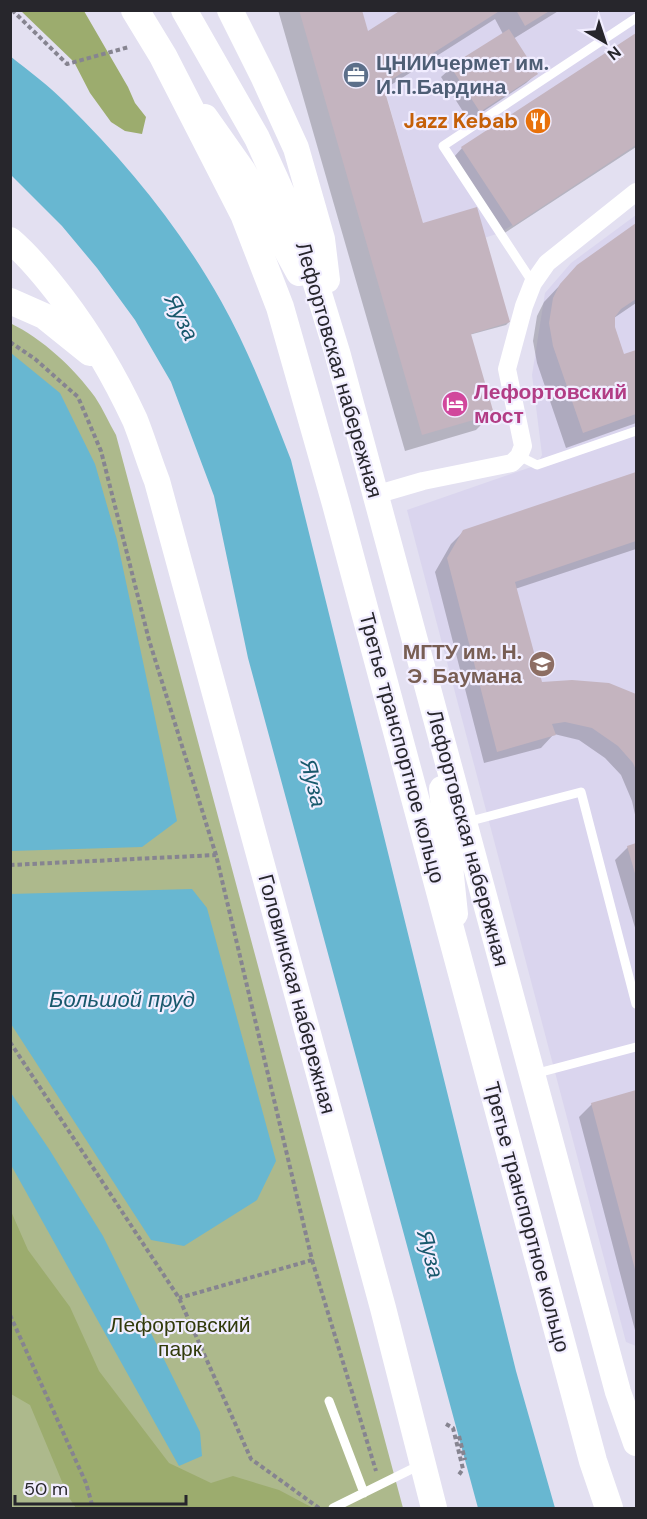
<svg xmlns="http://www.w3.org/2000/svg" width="647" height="1519" viewBox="0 0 647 1519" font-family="'DM Sans',sans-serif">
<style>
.built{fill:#dad5ee}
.green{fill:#adb98c}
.forest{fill:#9cac6e}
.water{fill:#68b7d1}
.shadow{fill:#0003}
.building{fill:#c4b4bf}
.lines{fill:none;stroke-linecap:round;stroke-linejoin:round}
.path{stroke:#868490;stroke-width:4;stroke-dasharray:4.5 3;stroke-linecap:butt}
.lane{stroke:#fff;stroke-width:9}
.street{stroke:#fff;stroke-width:18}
.secondary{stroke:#fff;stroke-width:26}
.primary{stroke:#fff;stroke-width:28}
.labels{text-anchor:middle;stroke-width:4.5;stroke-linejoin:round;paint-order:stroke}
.service-label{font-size:21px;font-weight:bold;fill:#4e5e75;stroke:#f1edff;text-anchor:start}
.food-label{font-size:21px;font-weight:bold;fill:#c56008;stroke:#f1edff;text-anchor:end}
.street-label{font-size:21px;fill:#27262c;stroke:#f1edff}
.hotel-label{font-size:21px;font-weight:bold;fill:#b23c85;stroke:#f1edff;text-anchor:start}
.education-label{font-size:21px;font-weight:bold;fill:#785e54;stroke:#f1edff;text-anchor:end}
.park-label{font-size:21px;fill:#313a0a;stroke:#f1edff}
.water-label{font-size:22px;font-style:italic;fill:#18586c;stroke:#f1edff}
</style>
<rect width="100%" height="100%" fill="#e3e0f1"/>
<path class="built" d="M362,11h274v134l-136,88 -68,21z
M636,215v1131l-10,-4 -219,-832 130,-45 5,-10 -10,-80 13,-82 26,-30z"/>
<path class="green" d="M10,323c33,16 64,45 85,74 8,12 14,26 21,38l287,1073h-392z"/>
<path class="forest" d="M21,11h63l44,76 7,16 11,14 -4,17 -17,-3 -14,-9 -21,-29 -16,-31z
M10,1209l18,41 42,57 29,64 70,92 42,20 22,-7 46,14 34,18h-237l-8,-12 -38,-91 -19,-11z"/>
<path class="water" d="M10,56c19,15 39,30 56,47 60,59 114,125 155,198 28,50 49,105 70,159l225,911 39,137h-77l-230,-850 -34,-162 -43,-114 -36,-62 -38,-52 -35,-42 -51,-51z
M11,353l49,40 35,71 22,76 60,281 -35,26 -131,4z
M192,889l15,19 69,253 -19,39 -73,46 -33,-6 -140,-216 -1,-130z
M11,1093l38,56 54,87 97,196 2,24 -23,10 -168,-301z"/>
<path class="shadow" d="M278,10h82l7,23 37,-23h156l-47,29 23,35 -10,9 -57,38 -28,-44 10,-9 52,-34 -8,-15 -112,71 39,134 87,98 -3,3 -37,10 23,79 -16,16 -71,21z
M636,35v112l-133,87 -50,-76 9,-10z
M636,225v78l-22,15 -1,9 10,29 13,-4v71l-70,25 -29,-85 -4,-22 4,-25 7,-14 34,-36z
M636,474v75l-121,40 26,95 67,1 28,10v124l-4,-18 -11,-26 -16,-17 -26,-18 -25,-6 -13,14 -57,15 -49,-191 16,-28 13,-13z
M636,845v86l-21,-71 13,-13z
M636,1091v243l-57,-217 13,-13z"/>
<path class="building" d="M299,10h63l6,21 33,-21h100l-118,75 40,138 54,-16 33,115 -39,12 23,80 -72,21z
M516,10h35l-26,16z
M509,29l29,45 -58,38 -30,-46z
M636,33v112l-123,81 -52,-79z
M636,223v76l-15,10 -6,8v10l9,27 12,-4v64l-53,19 -30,-87 -4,-23 4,-25 7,-14 17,-19z
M636,472v69l-121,41 27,100 30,-2 37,3 27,11v76l-3,-7 -15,-17 -26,-18 -27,-6 -13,2 4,11 -59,17 -50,-194 16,-28z
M636,843v34l-9,-31z
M636,1090v183l-45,-170z"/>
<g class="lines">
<path class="path" d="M12,10l55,54 62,-17
M10,342l25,17 43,38 23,54 48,189 67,215 96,405 -133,38
M10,865l206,-10
M10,1042l169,256 72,161 68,49
M312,1260l64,211
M10,1315l76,168 7,25
M446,1424l7,4 10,41 -5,7
M459,1436l6,24"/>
<path class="lane" d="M533,283l-90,-137 193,-128
M519,456l18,9 99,-34
M467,822l114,-30 55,212
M534,1074l102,-27
M329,1401l35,92
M333,1508l87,-43"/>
<path class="street" d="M375,495l48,-14 89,-18 7,-7 4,-10 -16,-77 17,-63 9,-23 14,-20 89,-71"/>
<path class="secondary" d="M184,10l73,128 44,97 36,117 281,1040 18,51
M230,10l34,68 32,70 26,91 5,41
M205,117l38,54 56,102
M10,240c20,17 36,37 52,58 29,38 53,79 73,122 8,20 14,41 22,61l226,827 51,200
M10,301l34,15 46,37
M442,789l13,125"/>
<path class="primary" d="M135,10l28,46 81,158 36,93 56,197 257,957 16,47"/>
</g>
<defs>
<symbol id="office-disc" viewBox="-11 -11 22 22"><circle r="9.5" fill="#5c6f8a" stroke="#f1edff"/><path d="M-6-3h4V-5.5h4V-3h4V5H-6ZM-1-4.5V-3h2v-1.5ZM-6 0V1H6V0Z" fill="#fff"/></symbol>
<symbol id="restaurant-disc" viewBox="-11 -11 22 22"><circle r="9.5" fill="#e8710a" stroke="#f1edff"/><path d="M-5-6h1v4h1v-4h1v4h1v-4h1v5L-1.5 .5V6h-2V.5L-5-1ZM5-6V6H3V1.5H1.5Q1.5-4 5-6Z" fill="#fff"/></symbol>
<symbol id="hotel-disc" viewBox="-11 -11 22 22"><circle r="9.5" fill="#d1479c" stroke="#f1edff"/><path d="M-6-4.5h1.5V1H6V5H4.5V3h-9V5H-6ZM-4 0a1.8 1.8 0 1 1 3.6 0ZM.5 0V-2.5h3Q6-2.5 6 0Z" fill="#fff"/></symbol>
<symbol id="university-disc" viewBox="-11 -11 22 22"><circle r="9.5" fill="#8d6e63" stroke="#f1edff"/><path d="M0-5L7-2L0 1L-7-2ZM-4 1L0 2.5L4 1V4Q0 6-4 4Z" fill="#fff"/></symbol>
</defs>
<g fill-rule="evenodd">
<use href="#office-disc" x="341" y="60" width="30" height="30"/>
<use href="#restaurant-disc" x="523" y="106" width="30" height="30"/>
<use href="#hotel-disc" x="440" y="389" width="30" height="30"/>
<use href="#university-disc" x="527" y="649" width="30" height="30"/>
</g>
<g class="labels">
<g class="service-label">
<text x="376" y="70">ЦНИИчермет им.<tspan x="376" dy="24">И.П.Бардина</tspan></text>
</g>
<g class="food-label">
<text x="518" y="128">Jazz Kebab</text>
</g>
<g class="street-label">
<text transform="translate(339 370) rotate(74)" y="7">Лефортовская набережная</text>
<text transform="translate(402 748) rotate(75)" y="7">Третье транспортное кольцо</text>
<text transform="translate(468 838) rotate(75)" y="7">Лефортовская набережная</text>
<text transform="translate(297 994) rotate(75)" y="7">Головинская набережная</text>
<text transform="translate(527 1217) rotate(75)" y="7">Третье транспортное кольцо</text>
</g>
<g class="hotel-label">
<text x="474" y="399">Лефортовский<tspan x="474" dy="24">мост</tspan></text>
</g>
<g class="education-label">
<text x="522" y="659">МГТУ им. Н.<tspan x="522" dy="24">Э. Баумана</tspan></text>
</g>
<g class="park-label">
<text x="180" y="1332">Лефортовский<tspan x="180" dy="24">парк</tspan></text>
</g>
<g class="water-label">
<text transform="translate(182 317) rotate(63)" y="8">Яуза</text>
<text transform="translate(314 783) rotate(76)" y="8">Яуза</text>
<text x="122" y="1007">Большой пруд</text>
<text transform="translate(431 1254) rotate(75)" y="8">Яуза</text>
</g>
</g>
<rect width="647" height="1519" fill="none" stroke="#27262c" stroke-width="24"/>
<g transform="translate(605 42) rotate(141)" stroke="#f1edff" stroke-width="4.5" paint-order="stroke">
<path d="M0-4.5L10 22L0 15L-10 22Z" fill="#27262c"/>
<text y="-9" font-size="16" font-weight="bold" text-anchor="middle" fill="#27262c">N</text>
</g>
<path d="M15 1495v9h171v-9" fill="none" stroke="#27262c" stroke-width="3"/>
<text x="24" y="1495" font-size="18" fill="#27262c" stroke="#f1edff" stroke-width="4.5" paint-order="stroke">50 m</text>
</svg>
